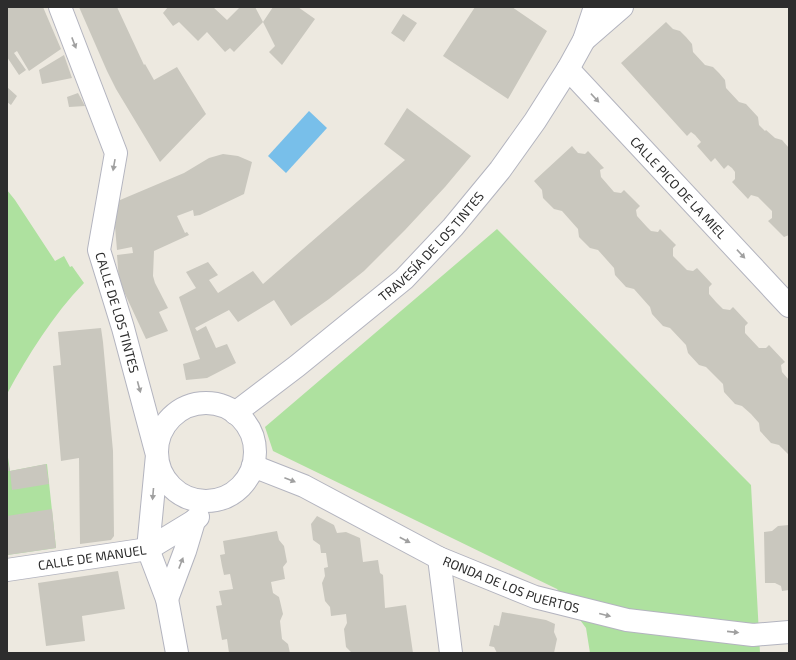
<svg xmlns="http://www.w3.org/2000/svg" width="796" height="660" viewBox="0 0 796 660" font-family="'Exo 2',sans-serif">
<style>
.green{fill:#aee19f}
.water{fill:#78bfea}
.building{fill:#c9c7be}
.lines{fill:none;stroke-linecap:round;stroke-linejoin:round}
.minor-casing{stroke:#b3b4bf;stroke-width:24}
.minor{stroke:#fff;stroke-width:22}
.oneway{fill:#a0a0a0}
.labels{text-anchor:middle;stroke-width:4;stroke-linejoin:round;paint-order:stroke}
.street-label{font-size:13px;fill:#2d2d2d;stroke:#fff}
</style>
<rect width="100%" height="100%" fill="#ede9e0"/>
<path class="green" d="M7,190l8,10 40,61 9,-5 6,11 2,-1 12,17c-31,32 -56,72 -77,111z
M497,229l254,256 9,168h-170l-4,-25 -29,-39 -284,-138 -8,-24z
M7,451l3,20 37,-7 9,84 -49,7z"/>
<path class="water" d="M309,111l18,17 -41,45 -18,-17z"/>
<path class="building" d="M7,7h36l18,42 -32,22 -12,-20 -3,2 12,17 -7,5 -12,-18z
M79,7h38l27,58 1,-1 9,16 23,-13 29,47 -46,48 -44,-73 -9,-18z
M168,7h45l14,13 13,-13h15l8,15 -29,30 -4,-4 -5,4 -18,-20 -9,9 -19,-19 -6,4 -10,-13z
M273,7h25l17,12 -33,46 -13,-13 6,-6 -12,-24z
M475,7h37l35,24 -39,68 -65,-43z
M403,14l14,9 -13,19 -13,-9z
M666,22l7,7 7,2 6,6 6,7 1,8 12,13 8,2 6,6 6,7 1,8 13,14 7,2 12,13 1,8 6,6 1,-1 9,8 7,2 7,8v87l-5,2 -16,-16 4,-3v-7l-14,-14 -7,-2 -3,4 -16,-17 3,-3v-7l-3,-4 -4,-3 -4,4 -9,-11 -4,4 -14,-16 4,-4 -6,-7 -4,-3 -4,4 -66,-73z
M64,55l8,23 -30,6 -3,-14z
M7,87l10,9 -6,9 -4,-3z
M78,93l7,13 -16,1 -2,-10z
M407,108l64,48 -26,31 -40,43 -41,41 -35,28 -38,27 -17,-26 -36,22 -9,-12 -34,18 2,3 9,-5 10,22 11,-4 9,19 -29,15 -21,2 -3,-16 17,-5 -21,-62 17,-9 -10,-16 22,-10 10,13 -9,5 9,13 35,-22 10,13 142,-124 -21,-16z
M572,146l6,7 7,1 3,-3 16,17 -4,2 1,7 13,15 7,1 3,-3 16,16 -4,4 1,6 10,11 4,4 7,1 2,-3 16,16 -3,3v8l14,14 6,1 4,-3 15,16 -3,3v7l7,8 7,7 7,1 3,-3 15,16 -3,3v7l14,15h7l3,-3 16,17 -4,3 1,7 7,8v75l-10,-10 -8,-2 -11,-12 -1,-8 -8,-9 -9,-8 -7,-2 -11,-12 -1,-8 -17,-17 -7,-2 -11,-12 -2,-8 -16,-17 -7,-2 -11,-12 -2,-7 -16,-18 -8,-2 -11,-12 -1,-7 -16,-18 -8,-2 -11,-11 -1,-8 -16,-18 -8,-2 -11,-11 -1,-8 -8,-9z
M223,154l15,2 14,6 -8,32 -44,21 -6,1 -1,-6 -16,6 8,17 2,-1 2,3 -35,16 -1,25 2,7 13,25 -9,4 9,19 -22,8 -27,-58 -2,-26 16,-2 -1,-6 -15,3 -4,-47 71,-30 25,-15z
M101,328l2,14 10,109 1,85 -3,4 -31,4 -1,-86 -18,3 -8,-95 8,-1 -3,-33z
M7,459l3,12 36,-7 3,20 -37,6 -2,-19h-3z
M52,509l4,39 -49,7v-39z
M317,516l17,9 3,8 9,-1 14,6 3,24 15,-2 2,13 3,2 2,33 21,-3 7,48h-61l-6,-6 -2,-18 3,-6 -1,-9 -15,2 -1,-9 -5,-6 -3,-18 3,-7 -1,-8 4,-1 -2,-14h-5l-1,-8 -7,-5 -2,-16z
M789,525v65l-7,1 -1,-5 -6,-3h-10l-1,-51 8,-1 6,-5z
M277,531l2,9 5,6 3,16 -4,5 2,12 -14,3 2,11 6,4 4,17 -3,7 2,18 6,5 2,9h-61l-2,-14 -5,1 -6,-34 6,-1 -3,-14 14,-2 -3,-15 -6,1 -2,-9 -2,-11 5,-1 -2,-13z
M118,571l7,38 -43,7 3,25 -39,5 -8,-63z
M502,612l44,8 9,4 -1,8 3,7 -3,14h-57l-3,-6 -5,-1 5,-21 5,1z"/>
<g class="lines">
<defs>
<g id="minor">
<path id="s1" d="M60,7l56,146 -17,97 24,78 34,127 -9,94 19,50 10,54"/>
<path d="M584,40l38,-33"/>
<path id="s2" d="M568,69l221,237"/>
<circle cx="206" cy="452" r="49"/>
<path id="s3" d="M235,413l62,-47 107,-87 49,-52 47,-57 35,-49 33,-52 16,-29 11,-33"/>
<path id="s4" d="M253,466l51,20 135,72 96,39 92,23 126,15 36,-3"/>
<path d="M439,558l12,95"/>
<path id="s5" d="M7,570l141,-21 46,-28"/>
<path d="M167,599l18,-48 9,-30 4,-4"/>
</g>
</defs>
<use href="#minor" class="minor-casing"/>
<use href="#minor" class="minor"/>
</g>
<defs><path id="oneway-solid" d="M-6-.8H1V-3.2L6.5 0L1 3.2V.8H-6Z"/></defs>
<g class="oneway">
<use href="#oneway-solid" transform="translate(74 43) rotate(69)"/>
<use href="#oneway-solid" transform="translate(595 98) rotate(47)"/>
<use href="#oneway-solid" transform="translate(114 165) rotate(100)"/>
<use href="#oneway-solid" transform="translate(741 254) rotate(47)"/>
<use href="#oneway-solid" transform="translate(139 387) rotate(75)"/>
<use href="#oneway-solid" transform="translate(290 480) rotate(21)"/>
<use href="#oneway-solid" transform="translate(153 494) rotate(95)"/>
<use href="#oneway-solid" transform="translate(405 540) rotate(28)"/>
<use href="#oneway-solid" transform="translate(181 563) rotate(-69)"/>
<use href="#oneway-solid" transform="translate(605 615) rotate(14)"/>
<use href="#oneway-solid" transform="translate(733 632) rotate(6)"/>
</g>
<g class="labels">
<g class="street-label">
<text dy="5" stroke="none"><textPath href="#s2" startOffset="162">CALLE PICO DE LA MIEL</textPath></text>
<text dy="5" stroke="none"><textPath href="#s3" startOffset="258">TRAVESÍA DE LOS TINTES</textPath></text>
<text dy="5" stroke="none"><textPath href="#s1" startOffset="320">CALLE DE LOS TINTES</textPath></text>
<text dy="5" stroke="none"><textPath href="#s5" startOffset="86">CALLE DE MANUEL</textPath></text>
<text dy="5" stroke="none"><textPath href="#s4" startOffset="285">RONDA DE LOS PUERTOS</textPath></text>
</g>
</g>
<rect width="796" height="660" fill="none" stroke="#2d2d2d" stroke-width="16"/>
</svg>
